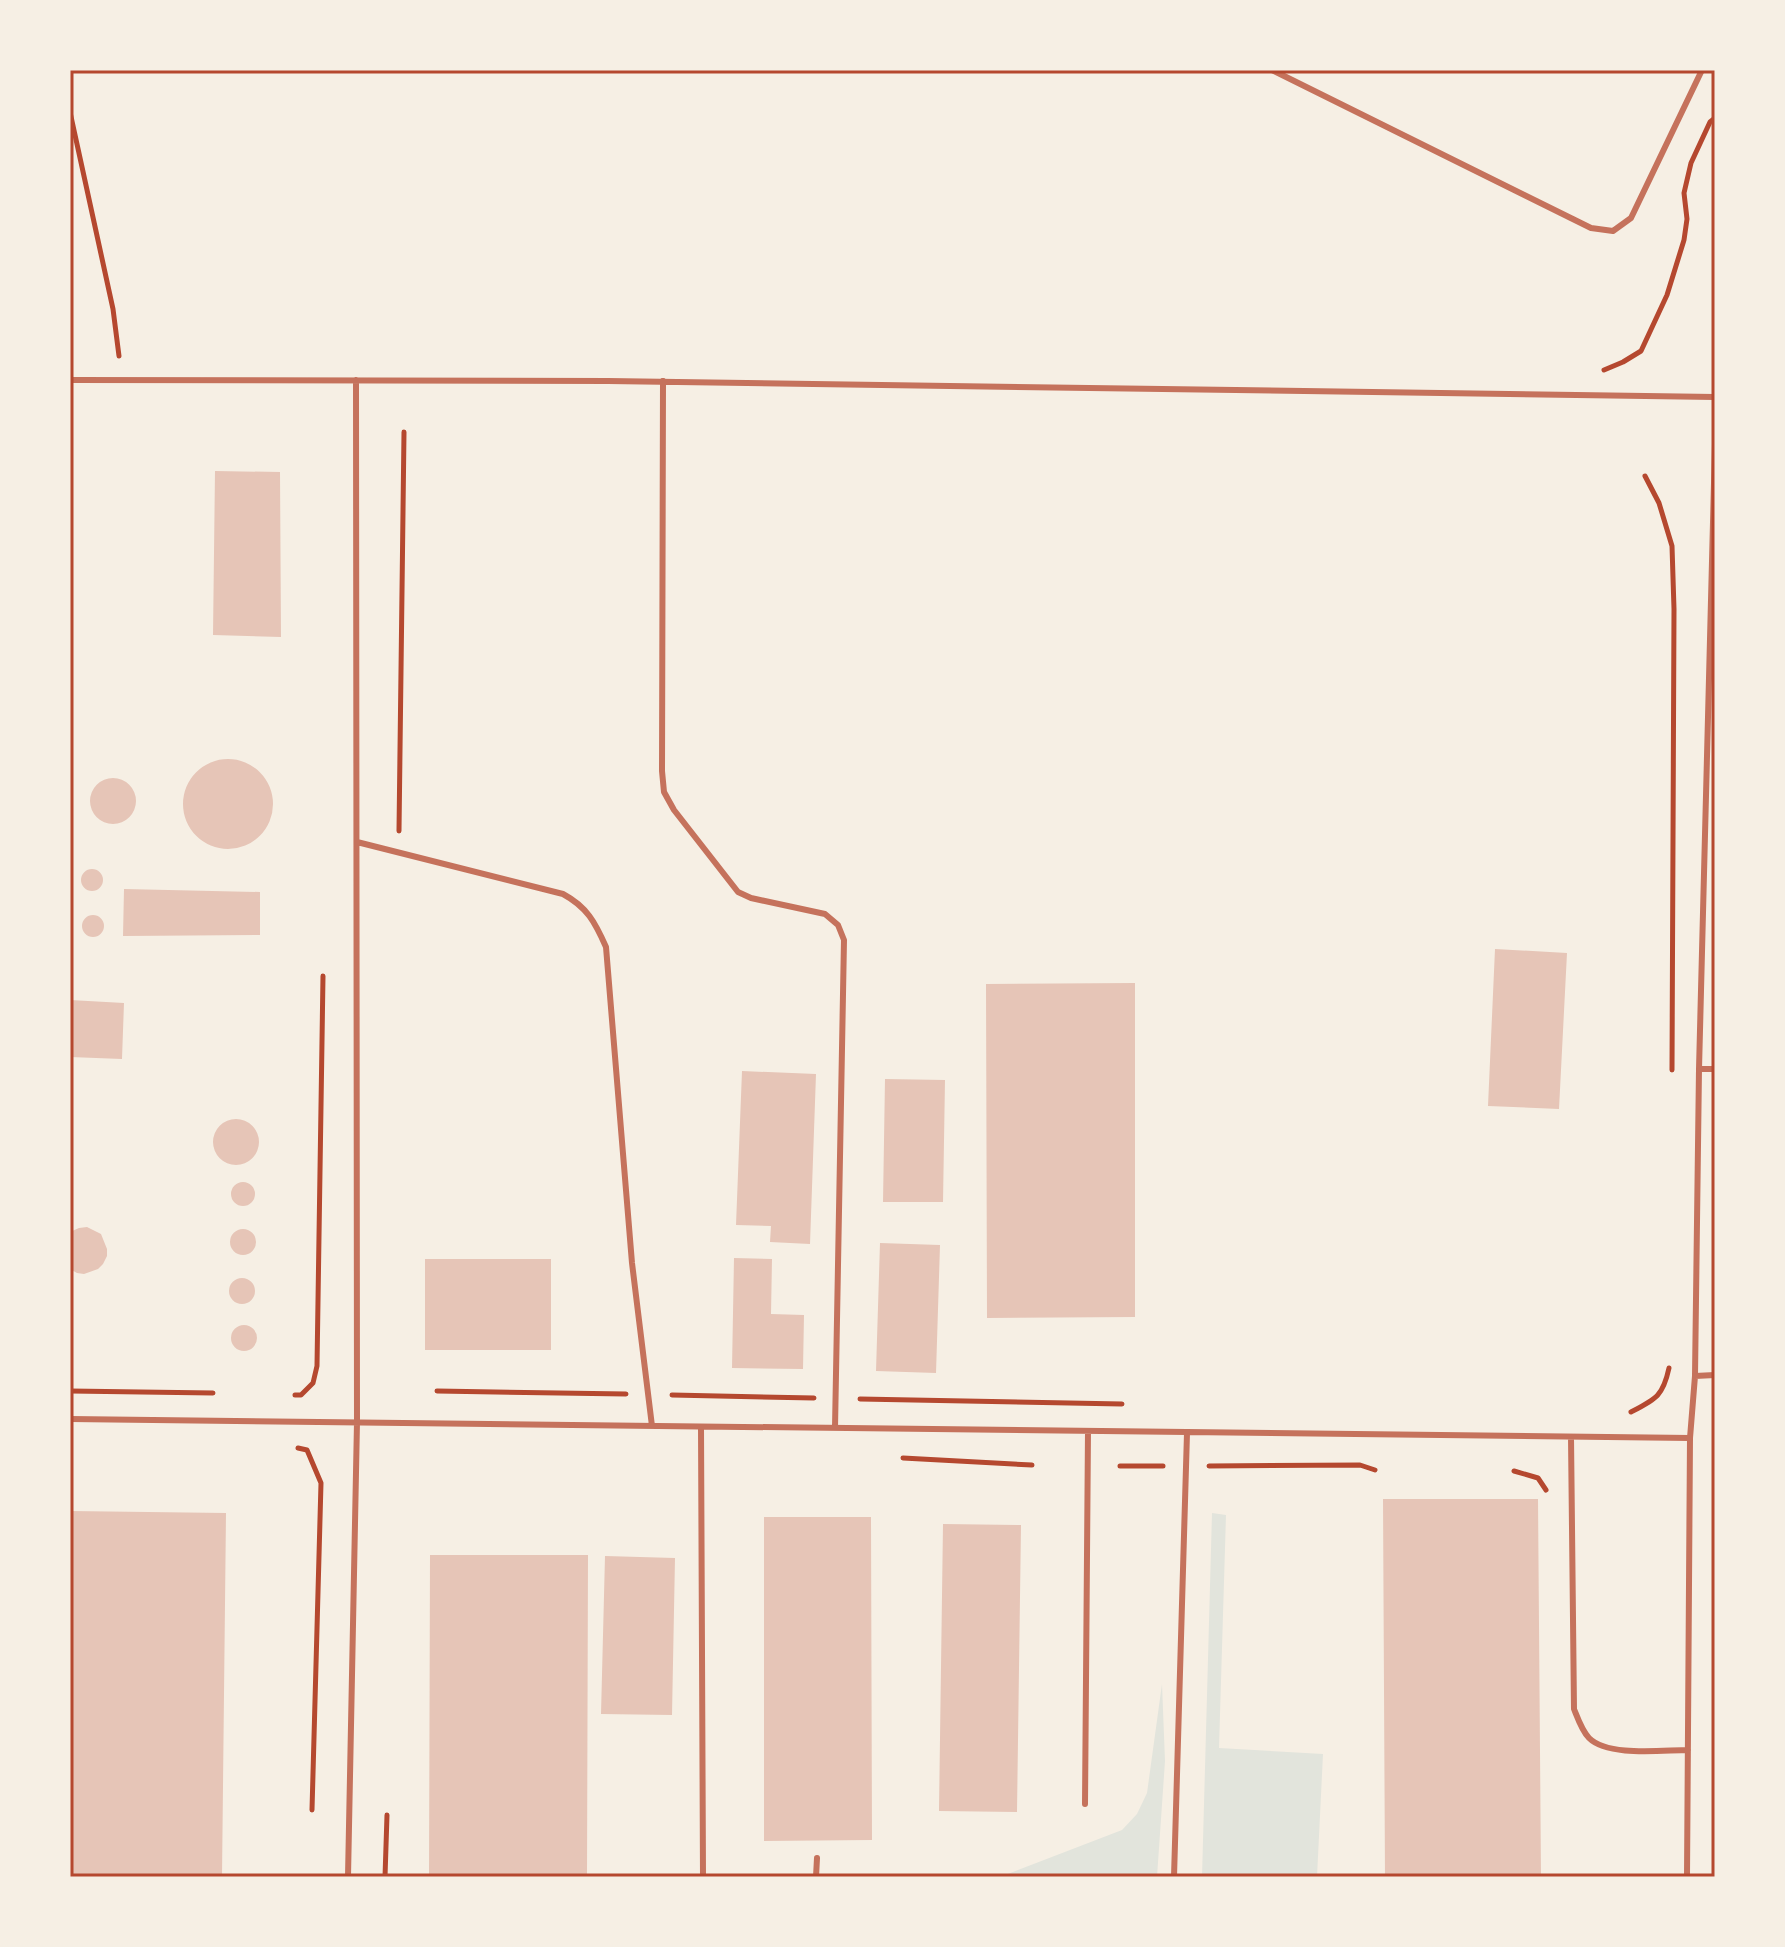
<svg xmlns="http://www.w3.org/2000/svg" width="1785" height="1947" viewBox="0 0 1785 1947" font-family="Arial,sans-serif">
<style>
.green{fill:#e2e4dc}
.building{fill:#e6c5b7}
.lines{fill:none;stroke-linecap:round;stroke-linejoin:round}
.path{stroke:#b5482f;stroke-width:5}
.service{stroke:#c5725c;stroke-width:6}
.neatline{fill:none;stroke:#b5482f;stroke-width:3}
</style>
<rect width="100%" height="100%" fill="#f6efe4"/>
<path class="green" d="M1212,1513l14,2 -7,233 104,6 -6,123h-115z
M1162,1684l3,77 -8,116h-157l122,-47 15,-16 10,-21z"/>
<path class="building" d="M215,471l65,1 1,165 -68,-2z
M183 804a45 45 0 1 1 90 0a45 45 0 1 1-90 0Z
M90 801a23 23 0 1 1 46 0a23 23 0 1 1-46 0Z
M81 880a11 11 0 1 1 22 0a11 11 0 1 1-22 0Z
M124,889l136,3v43l-137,1z
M82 926a11 11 0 1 1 22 0a11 11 0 1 1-22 0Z
M1495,949l72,4 -8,156 -71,-3z
M1135,983v334l-148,1 -1,-334z
M70,1000l54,3 -2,56 -52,-2z
M742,1071l74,3 -6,170 -40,-2 1,-16 -35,-1z
M885,1079l60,1 -2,122h-60z
M213 1142a23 23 0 1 1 46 0a23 23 0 1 1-46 0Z
M231 1194a12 12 0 1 1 24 0a12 12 0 1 1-24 0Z
M87,1227l14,7 6,15v7l-4,8 -5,5 -14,5 -7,-1 -7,-4v-37l9,-4z
M230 1242a13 13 0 1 1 26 0a13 13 0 1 1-26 0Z
M880,1243l60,2 -4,128 -60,-2z
M734,1258l38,1 -1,55 33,1 -1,54 -71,-1z
M425,1259h126v91h-126z
M229 1291a13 13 0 1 1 26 0a13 13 0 1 1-26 0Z
M231 1338a13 13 0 1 1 26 0a13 13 0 1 1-26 0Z
M1383,1499h155l3,378h-156z
M70,1511l156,2 -4,364h-152z
M764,1517h107l1,323 -108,1z
M943,1524l78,1 -4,287 -78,-1z
M430,1555h158l-1,322h-158z
M605,1556l70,2 -3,157 -71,-1z"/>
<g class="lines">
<path class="path" d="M70,112l43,197 6,47
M1604,370l19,-8 18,-11 26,-56 17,-55 3,-21 -3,-26 7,-30 19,-41 5,-4
M1645,476l14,27 13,43 2,63 -2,461
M399,831l5,-399
M70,1391l143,2
M437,1391l189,3
M295,1395h6l12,-12 4,-17 6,-390
M672,1395l142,3
M860,1399l262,5
M1631,1412c25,-13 32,-16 38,-44
M298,1448l9,2 14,33 -9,327
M903,1458l129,7
M1120,1466h43
M1209,1466l151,-1 15,5
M1514,1471l24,7 8,12
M385,1877l2,-62"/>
<path class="service" d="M1272,70l319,158 22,3 18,-13 71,-148
M70,380l538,1 1107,16
M663,381l-1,390 2,21 10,18 64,82 13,6 74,16 13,11 6,15 -9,488
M357,842l206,52c24,13 32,28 43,53l26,316 20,163
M1699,1069h16
M1695,1376l20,-1
M70,1419l1620,19
M701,1427l2,450
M1571,1437l3,272c4,10 8,22 15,29 19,19 73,12 99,12
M1085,1804l3,-373
M348,1877l9,-455 -1,-1042
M816,1877l1,-19
M1174,1877l13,-444
M1687,1877l3,-439 5,-62 4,-307 16,-625"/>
</g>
<rect width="1785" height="1947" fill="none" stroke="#f6efe4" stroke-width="144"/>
<rect x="72" y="72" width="1641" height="1803" class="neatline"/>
</svg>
